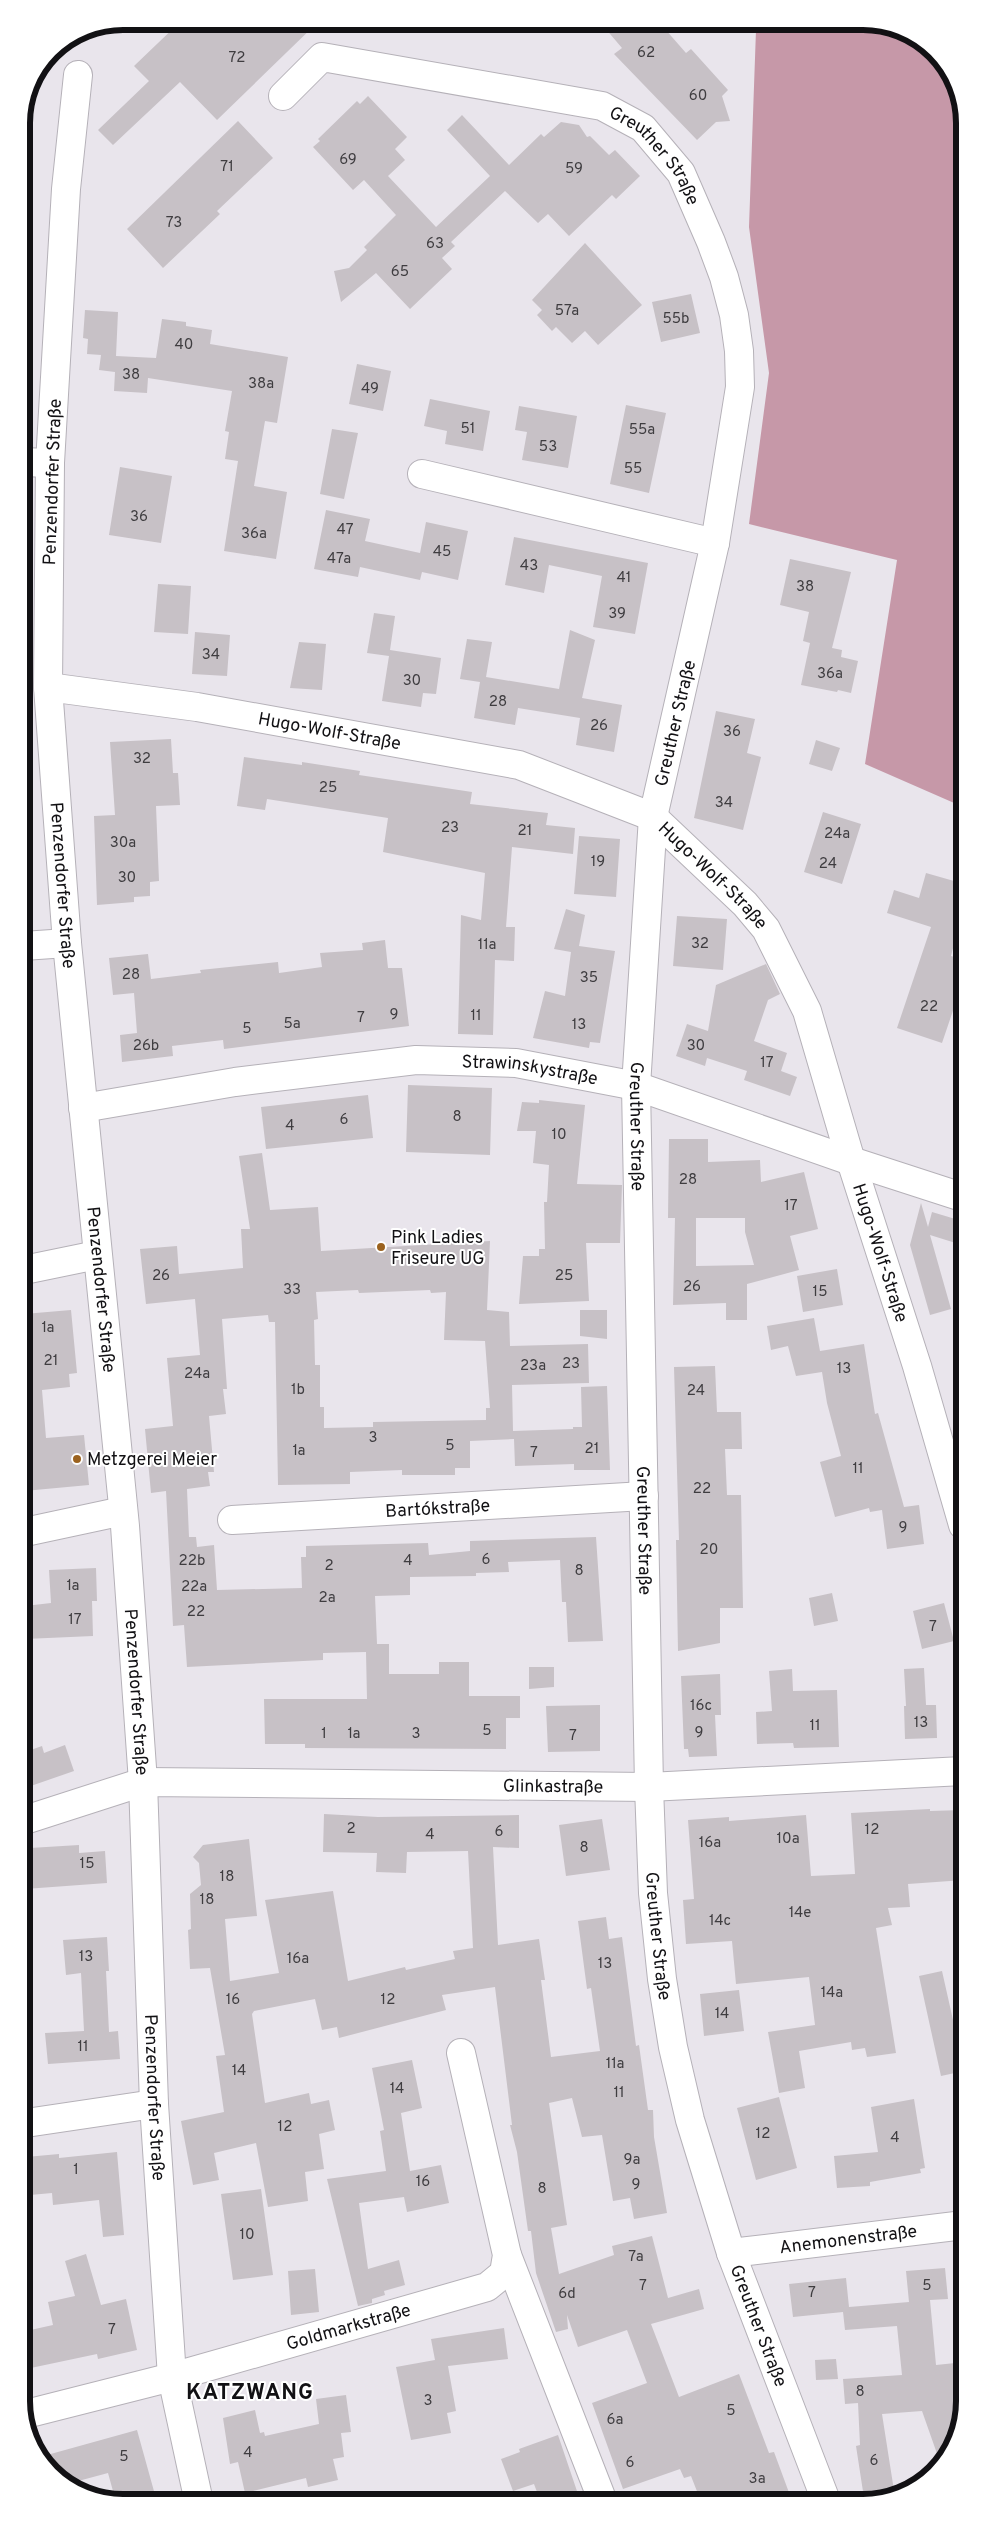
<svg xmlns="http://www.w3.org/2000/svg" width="986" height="2524" viewBox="0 0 986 2524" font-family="Overpass,sans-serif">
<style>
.forest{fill:#c698a8}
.building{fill:#c7c1c6;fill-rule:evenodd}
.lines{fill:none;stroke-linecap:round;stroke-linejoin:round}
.minor-casing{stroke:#b5b1b8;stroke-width:30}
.minor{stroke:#fff;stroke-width:28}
.poi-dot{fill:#9b621f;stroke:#fff;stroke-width:2}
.labels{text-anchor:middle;stroke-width:4;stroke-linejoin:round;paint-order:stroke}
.number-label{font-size:15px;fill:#3f3d40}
.street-label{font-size:18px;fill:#121114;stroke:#fff}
.poi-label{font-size:18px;fill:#121114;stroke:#fff;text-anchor:start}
.district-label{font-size:22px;font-weight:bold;letter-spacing:1px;fill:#121114;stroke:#fff}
.rim{fill:none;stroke:#121114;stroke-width:6}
</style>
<rect width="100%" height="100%" fill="#e9e5ec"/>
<path class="forest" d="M759,21h111l55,21 34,48 2,716 -96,-42 32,-204 -148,-36 20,-151 -20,-146 7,-197z"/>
<path class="building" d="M181,21h138l-102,99 -37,-38 -67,63 -15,-15 51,-49 -15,-15z
M599,21h59l28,32 5,-4 37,41 -6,6 8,25 -14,1 -19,18 -83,-86 8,-6z
M368,96l39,41 -12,12 10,11 -17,16 48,51 54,-51 -43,-46 15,-15 47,50 32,-31 3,3 17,-15 18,3 8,12 3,-1 19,19 6,-5 25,26 -24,23 -4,-4 -43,41 -21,-22 -10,9 -33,-32 -54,51 4,4 -13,12 10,11 -42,40 -34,-36 -35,29 -7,-31 15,-3 18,-18 -3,-3 32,-32 -32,-35 -11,10 -40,-43 7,-6 -2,-2 39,-38 3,3z
M238,121l35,37 -56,53 3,3 -57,54 -36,-39z
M585,243l57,62 -44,40 -13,-14 -13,12 -16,-16 -4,4 -15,-16 5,-5 -10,-10z
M691,294l9,39 -39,9 -9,-40z
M85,310l33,2 -2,44 40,2 6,-39 24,3v4l26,4 -2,14 78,13 -11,66 -12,-2 -11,65 33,6 -11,67 -52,-8 14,-90 -13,-2 4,-27 -4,-1 7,-40 -84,-13 -1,15 -33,-2 1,-19 -16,-2 2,-15 -14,-1 1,-15 -5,-1z
M357,364l34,7 -8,40 -34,-7z
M430,399l60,12 -7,40 -38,-7 2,-13 -23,-5z
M626,405l40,8 -17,80 -39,-9z
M519,406l58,10 -9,52 -46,-8 5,-28 -12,-2z
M332,429l26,4 -14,66 -24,-5z
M120,467l52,9 -11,67 -52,-8z
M326,510l44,9 -5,22 55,12 6,-31 42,9 -10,49 -36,-8 -2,8 -60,-13 -2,10 -44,-8z
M514,537l134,26 -13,71 -42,-7 9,-51 -53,-11 -5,28 -39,-8z
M790,559l61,13 -19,76 10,2 -1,7 17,4 -7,32 -13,-3 -1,2 -36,-7 9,-42 -7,-2 6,-29 -29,-7z
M158,584l33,2 -3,48 -34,-2z
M374,613l21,3 -5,34 51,8 -5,36 -13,-1 -2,14 -39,-6 7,-45 -22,-3z
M570,630l25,10 -13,58 40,7 -8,47 -38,-7 4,-27 -62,-10 -3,17 -41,-7 6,-36 -20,-3 7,-40 25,3 -6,35 73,12z
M195,632l35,3 -3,41 -35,-2z
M299,642l27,2 -4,46 -32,-2z
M716,711l39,8 -8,34 14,4 -18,73 -49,-12z
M171,739l2,34h5l2,32 -24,1 3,75 -9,1v14l-16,1v5l-37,3 -3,-89 21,-1 -5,-73z
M816,740l24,8 -8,23 -23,-7z
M244,757l58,8v-3l58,9 -1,4 113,17 -2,12 78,9 -2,12 29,3 -2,26 -61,-7 -6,80h9l-1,34 -19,-1 -2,75 -35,-1 3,-119 20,5 4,-47 -102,-21 5,-34 -121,-19 -2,11 -28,-4z
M823,812l38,12 -19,60 -38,-12z
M579,836l41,3 -4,58 -42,-3z
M926,873l35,10v34l-10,39 10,3 1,25 -20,59 -45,-15 34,-101 -44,-14 7,-23 25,8z
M566,909l19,6 -6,31 36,5 -15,92 -10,-1 -1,6 -56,-10 12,-47 20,5 6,-44 -17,-3z
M677,916l50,3 -4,51 -50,-4z
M385,940l3,28h14l7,58 -185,23 -1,-9 -51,6 1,10 -51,6 -2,-27 17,-2 -3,-40 -21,2 -4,-37 39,-4 3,25 50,-6 -1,-3 78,-8 1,11 43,-6 -2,-14 43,-3 -1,-7z
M766,964l14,30 -12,6 -14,41 33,12 -6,18 16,6 -7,19 -46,-16 3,-9 -40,-13 -2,8 -29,-10 11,-32 21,7 8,-46z
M408,1085l84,3 -2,67 -84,-3z
M368,1095l5,43 -107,11 -5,-42z
M539,1100l46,5 -8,79 45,1 -2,58h-34l3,58 -70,3 4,-48h16v-7h6l-1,-47h3l2,-37 -16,-2 3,-32h-19l5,-29 17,1z
M669,1139h39v23l52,-2 1,22 43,-10 14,57 -28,7 9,34 -52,14v36h-21v-17l-53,2 2,-87h-7zM696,1218h49v14l9,33 -58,1z
M262,1153l8,57 48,-3 3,44 169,-10 -3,69 22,2 1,34 78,-2 1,39 -77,2 1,46 60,-2v-2h9l-1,-40 26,-1 3,84h-36v-6l-59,2 -1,-27 -44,2v27h-15v7h-53v-5l-52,2v12l-72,1 -3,-163h-6l-1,-7 -46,4 5,70h-4l3,25 -17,2 5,56h-6l2,14 -23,3 2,48h7l1,10 17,-2 3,45 85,-2 -1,-31h5v-11l122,-3 1,12 41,-4v-10l126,-4 7,104 -35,1 -2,-40h-4l-2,-42 -52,2 1,10 -33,1v3l-66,1v18l-35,1 2,48h12v30h50v-12h30v34h51v22h-14v31l-201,-1v-4h-40l-1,-45h103l-1,-47 -43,1v7l-136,7 -3,-42 -11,1 -7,-135 -15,2 -6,-64 28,-3 -6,-68 33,-3 -5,-56 -49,5 -6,-55 37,-3 2,28 64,-6 -2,-39h9l-11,-73zM358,1290l1,3 71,-3 1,3 15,-1 -2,48 41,1 5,67h-4v12l-113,2v5l-49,1v-21h-4v-42h-5l-1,-45 4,-1 -2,-27z
M921,1203l7,24 4,-15 30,9v24l-32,-10 21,74 -21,6 -20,-70z
M837,1269l6,36 -40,7 -6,-36z
M71,1310l6,63 -8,1 1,13 -28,3 4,48 38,-3 5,50 -65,6v-120h3l-3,-57z
M580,1310h27v29l-27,-3z
M814,1318l6,33 44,-7 11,70 3,-1 26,94 15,-2 5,39 -37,5 -5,-39 -12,2 -1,-4 -34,9 -15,-55 21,-6 -14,-53 -5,-31 -26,4 -8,-30 -17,4 -4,-24z
M715,1366l2,46h24l1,37h-17l2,46h14l2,113h-23v35l-42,8 -2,-111h3l-5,-173z
M96,1568l1,33h-5l1,35 -68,3v-33l26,-3 -2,-33z
M832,1593l6,28 -24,5 -5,-28z
M944,1603l10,38 -32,8 -9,-38z
M529,1667h25v20l-25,2z
M924,1668l2,37h10l1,33 -32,1 -1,-33h2l-2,-37z
M792,1669l1,22 44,-1 2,57 -45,1 -1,-5 -36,1 -1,-32 16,-1 -3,-40z
M720,1674l1,41h-6l2,41 -28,1 -1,-8h-4l-3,-73z
M600,1705v46l-52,1 -2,-46z
M65,1745l9,26 -49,17v-36l17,-6 2,7z
M930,1809v2l33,-1 1,70 -56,4 2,23 -22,1 4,17 -16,3 20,125 -29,4 -2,-9 -13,2 -1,-8 -52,9 6,37 -26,5 -11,-61 47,-7 -6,-48 -73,7 -4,-43 -46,3 -3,-44 11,-1 -6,-79 41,-3v4l77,-6 5,61 44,-2 -4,-61z
M324,1814l54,3 141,-2v33l-26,-1 5,98 41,-6 6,41h-4l10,77 49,-6 -9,-63 -4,1 -9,-68 28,-4 3,22 13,-2 14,109 3,-1 9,65h5l1,27 13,76 -33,6 -4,-21 -17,3 -11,-66 -20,2 -10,-39 -23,5 18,122 -16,3 8,46 55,-19 -2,-9 40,-10 16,62 31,-9 5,20 -53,15 28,73 60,-23 30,79 5,-1 17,46 -91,1 -9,-23 -7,2 -4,-9 -57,20 -31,-86 55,-20 -20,-53 -49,17 -11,-32 1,14 -12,3 -20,-59 -5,-42h-3l-11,-79 -7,-27h2l-17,-138 -53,8 4,15 -107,28 -2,-11 -15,3 -7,-31 -61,12 -2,3 13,89 44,-10 2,11 18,-4 6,30 -16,4 5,35 -19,3 3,29 -40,6 -12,-64 -42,10 5,27 -26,5 -12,-64 43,-9 -8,-56 9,-1 -15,-87 -20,1 -2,-39 3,-1 -1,-35 11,-9 -2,-22 -6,-6 10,-12 46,-6 8,77 -32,3 5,62 49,-8 -14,-73 68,-9 15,90 57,-14 1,3 49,-11 -2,-8 20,-3 -5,-97 -61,1 -1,21 -30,-1 1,-19 -54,-1z
M602,1819l8,51 -44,6 -7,-51z
M79,1845v8l26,-2 2,32 -82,6 5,-41z
M107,1937l2,34h-3l3,61 9,-1 2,28 -72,5 -3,-31 39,-2 -3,-58 -15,2 -3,-35z
M942,1971l11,49 11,-2v53l-23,5 -22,-100z
M739,1990l5,41 -40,5 -4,-42z
M412,2060l10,48 -21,5 9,58 31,-6 8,38 -42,9 -3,-15 -45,6 9,66 31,-9 6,25 -21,6 1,4 -13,4v4l-14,3 -31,-127 59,-8 -6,-40 4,-1 -12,-62z
M779,2097l18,71 -41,12 -19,-72z
M914,2099l11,69 -5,1 1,4 -51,9v4l-33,2 -3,-32 44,-4 -7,-45z
M117,2152l7,83 -21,2 -4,-37 -46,5 -1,-12 -22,2v-8h-4v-30l33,-3v4z
M261,2189l12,86 -40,5 -12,-86z
M86,2254l15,51 25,-6 11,51 -39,9 -1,-5 -71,15v-38l27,-6 -5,-23 27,-6 -10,-35z
M945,2268l3,31 -18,1 6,65 29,-3v40l-21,61 -3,2 -19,-54 -40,3 13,83 -31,1 -8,-52 4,-1 -2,-42 -13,1 -2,-25 59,-4 -5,-49 -52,4 -2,-18 -50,5 -4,-33 57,-6 3,29 60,-5 -3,-31z
M315,2269l4,43 -28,3 -3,-44z
M504,2328l4,31 -60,7 8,45 -9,2 4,20 -40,7 -15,-73 39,-7 -4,-21z
M836,2359l2,20 -22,1 -1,-20z
M346,2395l5,37 -10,1 3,24 -11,2 5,21 -30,7 -2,-9 -61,15 -7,-31 -8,2 -7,-46 32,-8 5,23 4,-1 1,4 54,-12 -3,-25z
M137,2430l20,72h-41l-8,-29 -41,11 -6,-2 -11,-15 -3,-12z
M558,2435l22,65h-40l-6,-16 -21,7 -12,-32 19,-7 -1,-3z"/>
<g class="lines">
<defs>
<g id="minor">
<path id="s1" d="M78,75l-12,114 -16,274 -2,224 19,256 58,583 18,256 11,322 18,273 27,125"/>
<path id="s2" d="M283,96l39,-39 280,49 41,22 38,45 30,69 13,35 10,38 5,36 1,36 -25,156 -62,274 -17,269 13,701 4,106 9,86 11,68 17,73 41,133 94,245"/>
<path d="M22,462l28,1"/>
<path d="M422,474l293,69"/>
<path id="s3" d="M48,687l149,20 322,58 134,52 92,87 21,25 41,82 44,150 66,205 46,159"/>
<path d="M23,946l44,-3"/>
<path id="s4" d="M83,1108l152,-26 181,-22 100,3 120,23 215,75 111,36"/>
<path d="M24,1270l73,-15"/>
<path id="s5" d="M232,1520l412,-24"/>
<path d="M25,1532l98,-21"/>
<path id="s6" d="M25,1820l118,-38 506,5 314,-16"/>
<path d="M26,2123l128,-19"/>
<path id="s7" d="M731,2253l233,-28"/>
<path d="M507,2255l95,244"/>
<path id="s8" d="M26,2414l146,-37 315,-90 17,-14 3,-18 -46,-202"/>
</g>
</defs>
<use href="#minor" class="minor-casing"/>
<use href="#minor" class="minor"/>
</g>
<g class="poi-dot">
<circle cx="381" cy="1247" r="5"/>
<circle cx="77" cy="1459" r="5"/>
</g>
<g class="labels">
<g class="number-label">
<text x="646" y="57">62</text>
<text x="237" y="62">72</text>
<text x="698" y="100">60</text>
<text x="348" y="164">69</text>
<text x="227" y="171">71</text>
<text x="574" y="173">59</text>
<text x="174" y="227">73</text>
<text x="435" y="248">63</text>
<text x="400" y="276">65</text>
<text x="567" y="315">57a</text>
<text x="676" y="323">55b</text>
<text x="184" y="349">40</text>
<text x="131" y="379">38</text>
<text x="261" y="388">38a</text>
<text x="370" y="393">49</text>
<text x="468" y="433">51</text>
<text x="642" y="434">55a</text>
<text x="548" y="451">53</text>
<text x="633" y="473">55</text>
<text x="139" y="521">36</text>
<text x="345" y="534">47</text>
<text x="254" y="538">36a</text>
<text x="442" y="556">45</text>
<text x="339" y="563">47a</text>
<text x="529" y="570">43</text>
<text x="624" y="582">41</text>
<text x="805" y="591">38</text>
<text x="617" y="618">39</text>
<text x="211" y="659">34</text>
<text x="830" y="678">36a</text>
<text x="412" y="685">30</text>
<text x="498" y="706">28</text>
<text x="599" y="730">26</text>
<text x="732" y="736">36</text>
<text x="142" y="763">32</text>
<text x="328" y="792">25</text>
<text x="724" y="807">34</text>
<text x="450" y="832">23</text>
<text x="525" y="835">21</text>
<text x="837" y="838">24a</text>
<text x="123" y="847">30a</text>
<text x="598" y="866">19</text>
<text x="828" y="868">24</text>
<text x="127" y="882">30</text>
<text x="700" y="948">32</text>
<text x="487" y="949">11a</text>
<text x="131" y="979">28</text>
<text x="589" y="982">35</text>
<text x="929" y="1011">22</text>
<text x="394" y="1019">9</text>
<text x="476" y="1020">11</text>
<text x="361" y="1022">7</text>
<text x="292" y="1028">5a</text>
<text x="579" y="1029">13</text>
<text x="247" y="1033">5</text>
<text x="146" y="1050">26b</text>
<text x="696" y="1050">30</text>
<text x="767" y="1067">17</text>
<text x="457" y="1121">8</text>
<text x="344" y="1124">6</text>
<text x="290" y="1130">4</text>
<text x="559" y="1139">10</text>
<text x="688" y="1184">28</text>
<text x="791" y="1210">17</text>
<text x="161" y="1280">26</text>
<text x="564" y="1280">25</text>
<text x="692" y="1291">26</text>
<text x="292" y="1294">33</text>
<text x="820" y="1296">15</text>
<text x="48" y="1332">1a</text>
<text x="51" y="1365">21</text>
<text x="571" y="1368">23</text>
<text x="533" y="1370">23a</text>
<text x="844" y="1373">13</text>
<text x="197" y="1378">24a</text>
<text x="298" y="1394">1b</text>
<text x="696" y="1395">24</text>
<text x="373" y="1442">3</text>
<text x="450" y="1450">5</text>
<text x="592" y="1453">21</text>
<text x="299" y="1455">1a</text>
<text x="534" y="1457">7</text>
<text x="858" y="1473">11</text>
<text x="702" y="1493">22</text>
<text x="903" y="1532">9</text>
<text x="709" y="1554">20</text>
<text x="486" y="1564">6</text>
<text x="192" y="1565">22b</text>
<text x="408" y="1565">4</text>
<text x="329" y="1570">2</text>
<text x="579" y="1575">8</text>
<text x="73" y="1590">1a</text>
<text x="194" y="1591">22a</text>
<text x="327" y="1602">2a</text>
<text x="196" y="1616">22</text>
<text x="75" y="1624">17</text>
<text x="933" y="1631">7</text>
<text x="701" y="1710">16c</text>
<text x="921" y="1727">13</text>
<text x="815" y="1730">11</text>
<text x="487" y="1735">5</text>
<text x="699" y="1737">9</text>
<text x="324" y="1738">1</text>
<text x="354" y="1738">1a</text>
<text x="416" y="1738">3</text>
<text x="573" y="1740">7</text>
<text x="351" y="1833">2</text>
<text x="872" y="1834">12</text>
<text x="499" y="1836">6</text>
<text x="430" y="1839">4</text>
<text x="788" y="1843">10a</text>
<text x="710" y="1847">16a</text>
<text x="584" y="1852">8</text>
<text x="87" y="1868">15</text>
<text x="227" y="1881">18</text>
<text x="207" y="1904">18</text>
<text x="800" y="1917">14e</text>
<text x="720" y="1925">14c</text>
<text x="86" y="1961">13</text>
<text x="298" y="1963">16a</text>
<text x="605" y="1968">13</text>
<text x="832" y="1997">14a</text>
<text x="233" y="2004">16</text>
<text x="388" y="2004">12</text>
<text x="722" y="2018">14</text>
<text x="83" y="2051">11</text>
<text x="615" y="2068">11a</text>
<text x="239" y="2075">14</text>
<text x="397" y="2093">14</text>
<text x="619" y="2097">11</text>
<text x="285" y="2131">12</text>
<text x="763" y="2138">12</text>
<text x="895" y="2142">4</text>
<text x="632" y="2164">9a</text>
<text x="76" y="2174">1</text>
<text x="423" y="2186">16</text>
<text x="636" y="2189">9</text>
<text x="542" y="2193">8</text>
<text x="247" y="2239">10</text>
<text x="636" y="2261">7a</text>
<text x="643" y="2290">7</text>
<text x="927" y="2290">5</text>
<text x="812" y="2297">7</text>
<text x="567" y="2298">6d</text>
<text x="112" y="2334">7</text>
<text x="860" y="2396">8</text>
<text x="428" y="2405">3</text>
<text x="731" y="2415">5</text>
<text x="615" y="2424">6a</text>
<text x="248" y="2457">4</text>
<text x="124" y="2461">5</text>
<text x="874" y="2465">6</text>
<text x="630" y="2467">6</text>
<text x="757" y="2483">3a</text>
</g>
<g class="street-label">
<text dy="6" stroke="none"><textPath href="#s2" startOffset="414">Greuther Straße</textPath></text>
<text transform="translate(52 482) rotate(-88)" y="6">Penzendorfer Straße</text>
<text transform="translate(675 723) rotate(-77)" y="6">Greuther Straße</text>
<text dy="6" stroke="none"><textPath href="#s3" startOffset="285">Hugo-Wolf-Straße</textPath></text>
<text dy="6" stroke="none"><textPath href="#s3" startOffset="705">Hugo-Wolf-Straße</textPath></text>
<text dy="6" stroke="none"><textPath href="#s1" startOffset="812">Penzendorfer Straße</textPath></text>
<text dy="6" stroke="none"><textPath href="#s4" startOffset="451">Strawinskystraße</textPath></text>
<text dy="6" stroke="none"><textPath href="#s2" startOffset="1418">Greuther Straße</textPath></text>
<text dy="6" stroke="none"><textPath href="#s3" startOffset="1125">Hugo-Wolf-Straße</textPath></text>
<text dy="6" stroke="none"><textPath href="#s1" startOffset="1218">Penzendorfer Straße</textPath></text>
<text dy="6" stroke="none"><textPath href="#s5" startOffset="206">Bartókstraße</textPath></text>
<text dy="6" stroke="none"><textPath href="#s2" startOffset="1822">Greuther Straße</textPath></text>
<text dy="6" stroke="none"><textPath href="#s1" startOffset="1622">Penzendorfer Straße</textPath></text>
<text dy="6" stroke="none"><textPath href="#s6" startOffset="534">Glinkastraße</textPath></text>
<text dy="6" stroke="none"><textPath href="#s2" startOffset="2228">Greuther Straße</textPath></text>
<text dy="6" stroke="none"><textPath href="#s1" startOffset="2028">Penzendorfer Straße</textPath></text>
<text dy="6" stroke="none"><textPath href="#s7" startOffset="118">Anemonenstraße</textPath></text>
<text dy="6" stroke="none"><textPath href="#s2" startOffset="2632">Greuther Straße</textPath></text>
<text dy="6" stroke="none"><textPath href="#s8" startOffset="334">Goldmarkstraße</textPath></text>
</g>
<g class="poi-label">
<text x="391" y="1243">Pink Ladies<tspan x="391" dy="21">Friseure UG</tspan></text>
<text x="87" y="1465">Metzgerei Meier</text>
</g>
<g class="district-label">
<text x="250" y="2399">KATZWANG</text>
</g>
</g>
<path d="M0 0H986V2524H0ZM123 30H863A93 93 0 0 1 956 123V2401A93 93 0 0 1 863 2494H123A93 93 0 0 1 30 2401V123A93 93 0 0 1 123 30Z" fill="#fff" fill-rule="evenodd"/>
<path class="rim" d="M123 30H863A93 93 0 0 1 956 123V2401A93 93 0 0 1 863 2494H123A93 93 0 0 1 30 2401V123A93 93 0 0 1 123 30Z"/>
</svg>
